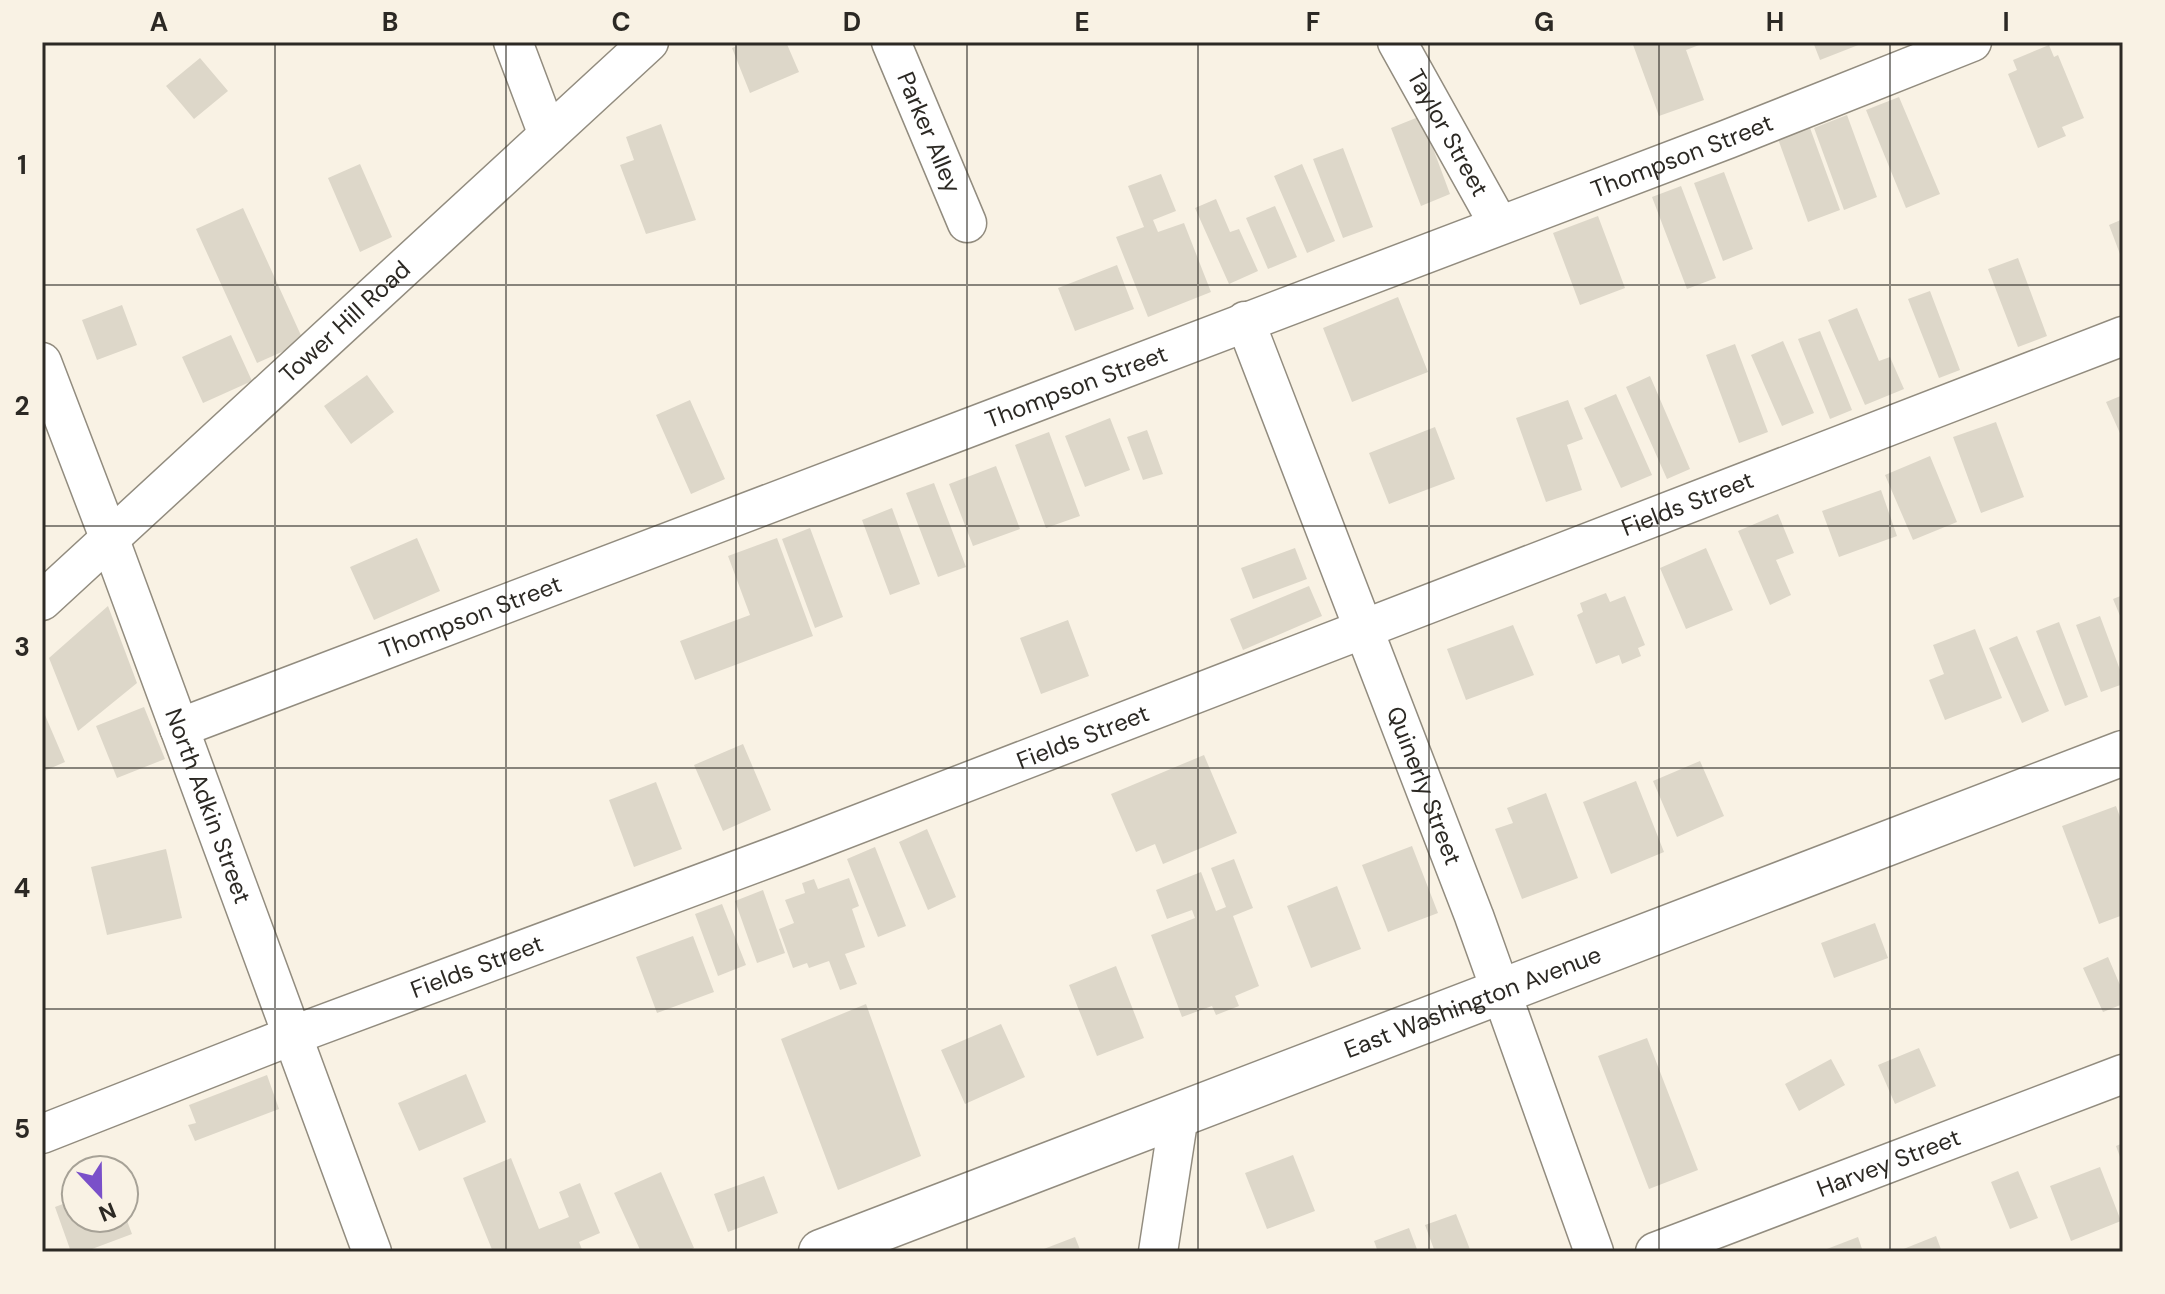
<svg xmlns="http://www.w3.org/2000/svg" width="2165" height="1294" viewBox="0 0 2165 1294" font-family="'DM Sans',sans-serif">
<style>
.building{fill:#ddd7c9}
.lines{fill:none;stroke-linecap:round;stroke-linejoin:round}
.minor-casing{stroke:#928c7f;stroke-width:41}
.tertiary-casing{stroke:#928c7f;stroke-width:47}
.minor{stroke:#fff;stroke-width:38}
.tertiary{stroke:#fff;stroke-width:44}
.grid{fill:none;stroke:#2c2924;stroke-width:2;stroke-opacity:0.55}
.labels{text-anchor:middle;stroke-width:6;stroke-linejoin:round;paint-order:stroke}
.street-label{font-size:24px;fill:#2c2924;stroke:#f9f2e4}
.neatline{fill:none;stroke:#2c2924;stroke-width:3}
.grid-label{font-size:26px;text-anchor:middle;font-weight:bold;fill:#2c2924}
</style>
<rect width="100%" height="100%" fill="#f9f2e4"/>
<path class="building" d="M747,42h39l13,30 -49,21 -18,-45z
M1632,42h75l-21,8 18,50 -45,16z
M1813,42h53l-46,18z
M2049,45l5,12 4,-2 26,63 -22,9 4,9 -28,12 -30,-74 9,-4 -4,-10z
M200,58l28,33 -34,28 -28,-33z
M1899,97l41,97 -34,14 -40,-98z
M1847,115l30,82 -33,13 -30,-82z
M1421,116l29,78 -29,12 -30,-78z
M661,124l35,96 -50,14 -26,-69 14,-5 -8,-23z
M1810,128l30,82 -32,12 -30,-83z
M1343,148l30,79 -30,11 -30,-79z
M360,164l32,73 -32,15 -32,-74z
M1302,164l33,77 -28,12 -33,-77z
M1724,172l29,77 -30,12 -29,-78z
M1161,174l15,37 -23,9 5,12 26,-9 27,69 -63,25 -32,-80 28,-10 -16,-41z
M1681,186l35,92 -29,11 -35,-92z
M1216,199l14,33 9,-3 19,42 -29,13 -34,-76z
M1275,206l22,51 -29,12 -22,-51z
M243,208l61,134 -47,21 -61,-134z
M1598,216l27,72 -45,17 -27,-72z
M2123,219v43l-14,-37z
M2018,258l29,78 -29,11 -30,-78z
M1117,265l17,44 -59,22 -17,-43z
M1930,291l30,79 -21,8 -31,-79z
M1398,297l30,75 -76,30 -29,-74z
M122,305l15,40 -40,15 -15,-40z
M1857,308l22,53 11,-4 14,32 -39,16 -37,-85z
M1820,331l32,79 -22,9 -32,-80z
M231,335l21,46 -49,22 -21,-46z
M1783,341l31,72 -32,13 -31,-71z
M1735,344l33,88 -29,11 -33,-88z
M367,375l27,37 -43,32 -27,-38z
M1650,376l40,93 -23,10 -41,-92z
M1616,394l36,81 -31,13 -37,-80z
M2123,395v45l-17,-38z
M690,400l35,79 -34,15 -35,-79z
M1568,400l15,39 -16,6 15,45 -36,12 -30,-84z
M1110,418l20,52 -45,17 -20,-51z
M1996,422l28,75 -43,16 -28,-76z
M1435,427l20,52 -66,25 -20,-51z
M1147,430l16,44 -20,6 -16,-43z
M1049,432l31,84 -34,12 -31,-83z
M1930,456l27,66 -44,18 -28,-65z
M996,466l24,63 -47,17 -24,-62z
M934,483l32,84 -28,10 -32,-84z
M1881,490l16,46 -58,21 -17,-46z
M892,508l28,76 -30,11 -28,-75z
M1778,514l16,39 -18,7 15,35 -21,10 -32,-74z
M810,528l33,89 -28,11 -33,-89z
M417,538l23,53 -66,29 -24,-53z
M777,538l36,98 -118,44 -15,-39 70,-26 -22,-59z
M1295,548l12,31 -54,20 -12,-31z
M1706,548l27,62 -47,19 -26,-61z
M1309,586l13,30 -79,34 -13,-31z
M1606,593l4,9 15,-6 20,49 -7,3 3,8 -19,8 -3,-9 -23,9 -19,-49 6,-3 -3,-9z
M2123,595v28l-10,-24z
M108,606l29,77 -59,48 -29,-73z
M2100,616l23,62v6l-22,8 -25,-67z
M1068,620l21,56 -48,18 -21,-56z
M2059,622l29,75 -23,9 -29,-75z
M1513,625l21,50 -68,25 -19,-51z
M1975,629l27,69 -57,22 -16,-40 15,-6 -11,-29z
M2017,636l32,75 -27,12 -33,-75z
M144,707l21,52 -48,19 -21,-52z
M42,708l23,54 -23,10z
M743,744l28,66 -48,21 -29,-66z
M1204,755l33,78 -74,31 -8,-20 -19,8 -25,-58z
M1700,761l24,55 -47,21 -24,-56z
M1636,781l28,71 -53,22 -28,-72z
M656,782l26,67 -48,18 -25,-67z
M1546,793l32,85 -56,21 -27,-70 18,-6 -6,-15z
M2116,806l7,19v90l-24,9 -37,-98z
M927,829l29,68 -28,13 -29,-68z
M1412,846l26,67 -50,19 -26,-67z
M875,847l31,79 -28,11 -31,-78z
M166,849l16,69 -75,17 -16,-68z
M1234,859l19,49 -20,8 26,70 -24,10 4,10 -23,9 -4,-9 -30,11 -31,-82 44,-17 -3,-8 -25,9 -11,-29 45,-18 15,39 10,-4 -15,-39z
M849,878l10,28 -7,3 13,38 -20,7 12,30 -17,6 -11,-29 -20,7 -2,-5 -14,5 -14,-39 15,-6 -9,-23 20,-7 -3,-10 12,-4 4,10z
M1337,886l24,63 -50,19 -24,-62z
M763,890l22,63 -28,10 -22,-62z
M722,904l24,61 -28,11 -23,-62z
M1875,923l13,35 -54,20 -13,-35z
M693,936l21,56 -57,21 -21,-56z
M2108,957l15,35v12l-20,8 -20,-44z
M1116,966l28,72 -47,18 -28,-71z
M866,1004l55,152 -83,34 -57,-151z
M1001,1024l24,53 -60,27 -24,-54z
M1647,1038l51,132 -49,19 -51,-133z
M1919,1048l17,38 -41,18 -17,-39z
M1831,1059l14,26 -46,26 -14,-27z
M466,1074l20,48 -67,29 -21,-48z
M267,1075l12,34 -84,32 -7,-16 8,-2 -7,-18z
M2123,1143v22l-7,-19z
M1293,1155l22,56 -48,18 -22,-56z
M511,1158l28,71 30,-12 -10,-25 21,-9 20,50 -21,9 4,10h-90l-30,-74z
M2100,1167l21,54 -50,20 -21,-55z
M2018,1171l20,47 -28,11 -19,-47z
M661,1172l33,76 -9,4h-44l-27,-59z
M764,1176l14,37 -50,19 -14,-38z
M76,1199v19h50l6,16 -48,18h-13l-16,-45z
M1456,1214l15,38h-36l-10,-27z
M1409,1228l9,24h-40l-4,-11z
M1936,1236l6,16h-46z
M1075,1237l6,15h-45z
M1858,1237l5,15h-44z"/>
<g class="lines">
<defs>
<g id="minor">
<path d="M513,42l35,93"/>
<path id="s1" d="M891,42l76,181"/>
<path id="s2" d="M1397,42l102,183"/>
<path id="s3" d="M1245,321l229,595 120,336"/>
<path id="s4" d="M42,362l68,178 262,712"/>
<path id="s5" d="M42,601l607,-559"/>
<path id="s6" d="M179,728l1549,-589 244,-97"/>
<path id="s7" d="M42,1134l249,-98 505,-188 1327,-512"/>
<path d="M1158,1252l21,-137"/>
<path id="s8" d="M1655,1252l468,-178"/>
</g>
<g id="tertiary">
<path id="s9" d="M821,1252l1302,-499"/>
</g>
</defs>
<use href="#minor" class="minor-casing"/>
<use href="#tertiary" class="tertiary-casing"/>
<use href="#minor" class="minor"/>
<use href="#tertiary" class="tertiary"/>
</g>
<path class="grid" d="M275,42v1210M506,42v1210M736,42v1210M967,42v1210M1198,42v1210M1429,42v1210M1659,42v1210M1890,42v1210M42,285h2081M42,526h2081M42,768h2081M42,1009h2081"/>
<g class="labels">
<g class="street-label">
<text dy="8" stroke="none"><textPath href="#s1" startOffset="98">Parker Alley</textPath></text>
<text dy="8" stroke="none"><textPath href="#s2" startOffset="104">Taylor Street</textPath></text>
<text dy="8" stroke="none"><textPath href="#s6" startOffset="1608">Thompson Street</textPath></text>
<text dy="8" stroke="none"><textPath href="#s5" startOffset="412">Tower Hill Road</textPath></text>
<text dy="8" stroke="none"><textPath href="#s6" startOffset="960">Thompson Street</textPath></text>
<text dy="8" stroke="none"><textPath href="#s7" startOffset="1762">Fields Street</textPath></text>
<text dy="8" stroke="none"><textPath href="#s6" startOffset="312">Thompson Street</textPath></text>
<text dy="8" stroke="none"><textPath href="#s7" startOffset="1114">Fields Street</textPath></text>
<text dy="8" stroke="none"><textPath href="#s3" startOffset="498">Quinerly Street</textPath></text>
<text dy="8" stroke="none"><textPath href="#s4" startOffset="474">North Adkin Street</textPath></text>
<text dy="8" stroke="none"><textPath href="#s7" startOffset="466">Fields Street</textPath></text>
<text dy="8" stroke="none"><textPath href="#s9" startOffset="698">East Washington Avenue</textPath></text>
<text dy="8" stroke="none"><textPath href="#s8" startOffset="250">Harvey Street</textPath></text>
</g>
</g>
<rect width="2165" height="1294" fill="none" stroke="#f9f2e4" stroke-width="88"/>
<g transform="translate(100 1194) rotate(158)"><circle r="38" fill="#f9f2e4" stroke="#a7a297" stroke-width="2"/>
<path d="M0-6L14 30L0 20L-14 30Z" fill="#7a50c9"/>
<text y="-12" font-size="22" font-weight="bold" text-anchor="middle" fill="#2c2924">N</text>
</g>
<rect x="44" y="44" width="2077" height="1206" class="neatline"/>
<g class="grid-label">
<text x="159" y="31">A</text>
<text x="390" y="31">B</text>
<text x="621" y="31">C</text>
<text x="852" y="31">D</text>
<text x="1082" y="31">E</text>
<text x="1313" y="31">F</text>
<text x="1544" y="31">G</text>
<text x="1775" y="31">H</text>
<text x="2006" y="31">I</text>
<text x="22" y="174">1</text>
<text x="22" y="415">2</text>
<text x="22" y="656">3</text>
<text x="22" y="897">4</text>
<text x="22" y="1138">5</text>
</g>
</svg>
